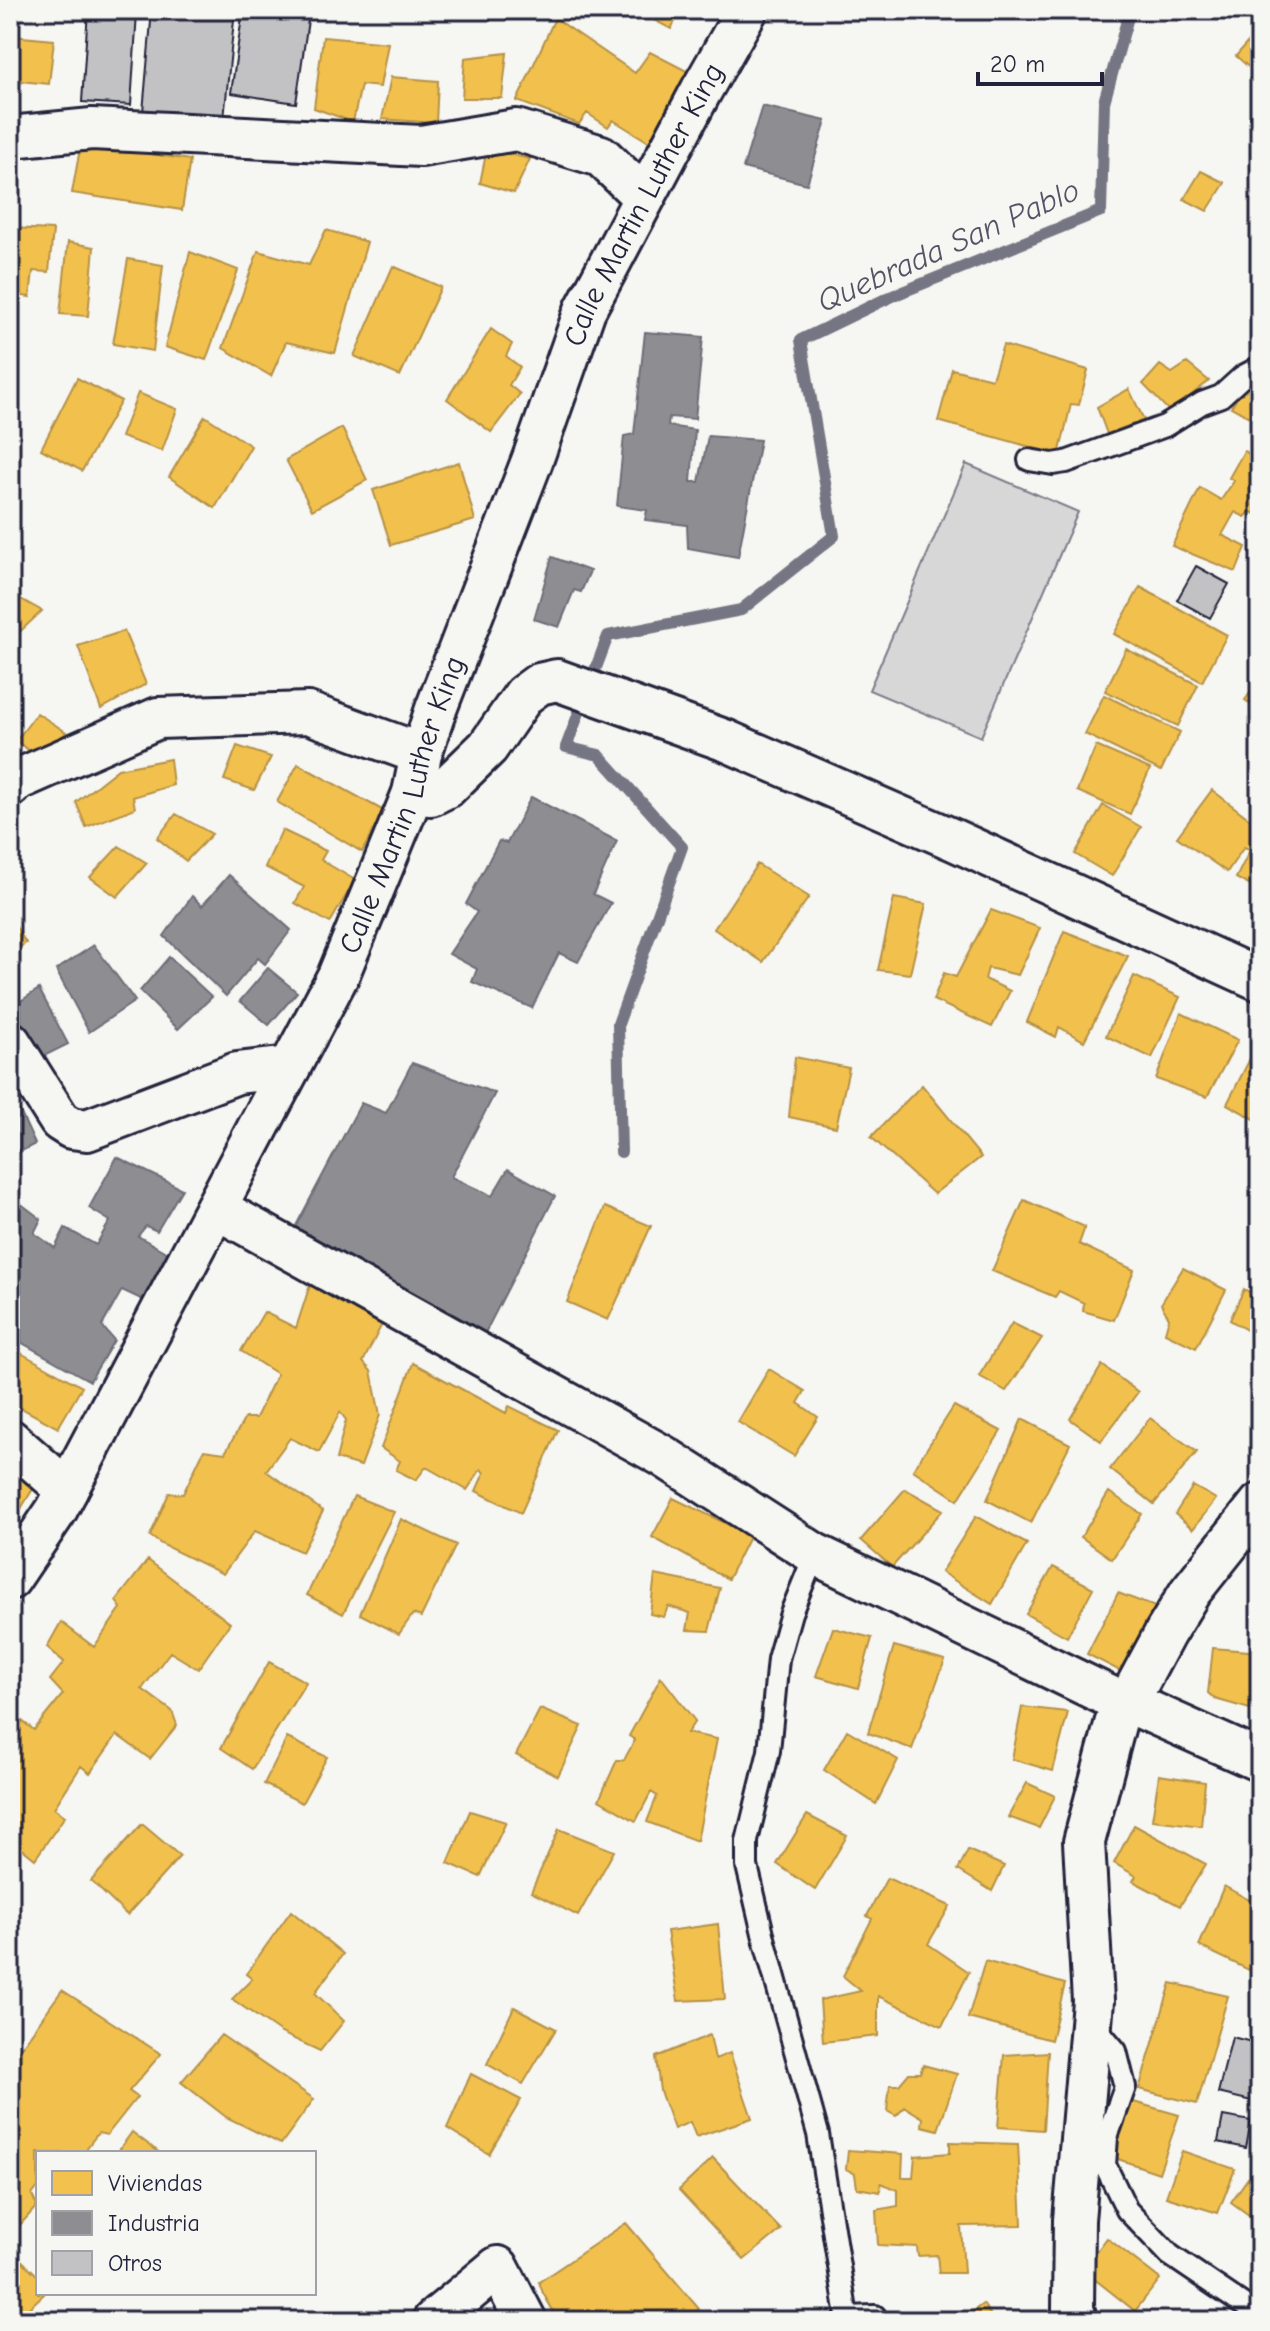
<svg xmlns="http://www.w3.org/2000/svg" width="1270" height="2331" viewBox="0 0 1270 2331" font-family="'Comic Neue',sans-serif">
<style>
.green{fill:#d7d7d7;stroke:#7c7c89;stroke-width:2}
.homes{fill:#f2c14e;stroke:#b49148;stroke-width:2}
.industry{fill:#8d8d92;stroke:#6d6d78;stroke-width:2}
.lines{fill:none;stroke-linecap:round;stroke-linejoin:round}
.stream{stroke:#757583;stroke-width:12}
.building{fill:#c2c2c4;stroke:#22223b;stroke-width:2}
.service-casing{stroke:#22223b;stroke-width:26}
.minor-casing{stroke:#22223b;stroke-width:46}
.service{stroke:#f6f6f2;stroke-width:20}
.minor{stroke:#f6f6f2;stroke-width:40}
.labels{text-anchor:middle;stroke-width:8;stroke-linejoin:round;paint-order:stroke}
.street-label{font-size:30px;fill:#22223b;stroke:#f6f6f2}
.water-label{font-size:32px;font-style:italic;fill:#535365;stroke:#f6f6f2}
</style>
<rect width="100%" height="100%" fill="#f6f6f2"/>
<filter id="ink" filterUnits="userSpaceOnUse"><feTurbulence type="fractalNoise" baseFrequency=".0125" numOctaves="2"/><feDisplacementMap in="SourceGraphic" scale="16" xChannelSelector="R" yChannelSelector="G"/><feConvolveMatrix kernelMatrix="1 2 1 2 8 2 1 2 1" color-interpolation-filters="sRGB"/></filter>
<g filter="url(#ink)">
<path class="green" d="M966,464l112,48 -97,225 -112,-47z"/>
<path class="homes" d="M635,10h46l-10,19z
M555,18l80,55 15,-21 52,27 -40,71 -49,-30 -5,7 -21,-14 -8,11 -62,-23z
M1260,28v49l-24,-21z
M11,36l43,4 -5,44 -39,-4z
M323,37l65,6 -8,44 -19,-2 -8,37 -39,-14z
M507,53l-5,45h-40l3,-40z
M391,77l47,4 -2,42 -54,-4z
M81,143l109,17 -8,50 -110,-17z
M487,149l43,10 -16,34 -34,-10z
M1260,152v22l-9,-6z
M1201,171l24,12 -18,28 -23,-12z
M10,228l43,2 -4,42 -16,-1 -3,26 -20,-3z
M326,230l41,12 -32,111 -49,-11 -15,34 -48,-28 35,-97 51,14z
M68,242l26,5 -6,69 -28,-2z
M190,252l48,18 -32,90 -41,-13z
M128,259l35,6 -10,86 -40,-7z
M393,266l48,21 -41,89 -46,-20z
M491,329l21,15 -6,12 14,11 -11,18 11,9 -29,38 -44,-33z
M1003,345l85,25 -9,35 -8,-1 -12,51 -121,-34 14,-52 40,10z
M1187,363l22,18 -39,31 -27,-28 17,-19 12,8z
M77,378l44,23 -39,70 -41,-22z
M1248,381l12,6v36l-29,-16z
M1129,389l15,31 -37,14 -10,-27z
M138,393l39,16 -15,42 -41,-14z
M205,416l46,30 -36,62 -46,-31z
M342,428l25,52 -55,30 -26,-50z
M1244,451l16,8v56l-10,-3 -5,5 -10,-5 -13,23 24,12 -10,25 -64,-26 28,-58 21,12 13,-19 -5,-3z
M459,462l16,58 -84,25 -18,-55z
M1140,587l87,48 -25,47 -88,-48z
M10,593l32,18 -32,30z
M124,631l22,53 -45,25 -23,-63z
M1126,649l72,36 -20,41 -73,-35z
M1260,679v32l-15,-11z
M1104,695l76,37 -19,39 -76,-37z
M37,713l29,19 -22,29 -28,-20z
M237,746l34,11 -17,33 -30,-10z
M1096,746l54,23 -20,45 -53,-23z
M170,759l3,26 -40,12 2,11 -49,19 -10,-25 42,-33z
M298,764l86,47 -22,41 -85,-50z
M1212,790l48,37v64l-24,-13 14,-28 -6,-3 -17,25 -50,-35z
M1103,805l38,22 -29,49 -37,-22z
M176,814l36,20 -26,27 -29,-23z
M282,830l44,21 -5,9 34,20 -25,43 -35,-20 9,-16 -39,-20z
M119,846l28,17 -30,34 -27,-20z
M757,864l52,33 -46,65 -49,-33z
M894,898l32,6 -16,70 -32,-4z
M991,910l49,18 -22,47 -30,-7 -3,11 25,12 -18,36 -59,-27 11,-27 12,4z
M10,917l16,26 -16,10z
M1064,931l64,25 -44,85 -25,-14 -3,10 -29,-15z
M1134,976l46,21 -28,61 -46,-22z
M1181,1013l57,27 -31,57 -51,-18z
M1260,1039v83l-33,-18z
M795,1057l54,11 -13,59 -47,-10z
M922,1085l59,72 -47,37 -63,-57z
M1024,1200l61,27 -6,17 55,26 -20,50 -31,-9 1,-8 -25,-12 -4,6 -63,-26z
M605,1207l46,19 -43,94 -41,-18z
M1183,1268l43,22 -30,58 -31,-15 4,-15 -8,-14z
M312,1279l74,37 -23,46 8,9 9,44 -19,51 -25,-7 10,-39 -6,-8 -21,40 -29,-14 -24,33 57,40 -21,41 -47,-21 -32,43 -62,-30 -11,-8 19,-43 14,1 21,-44 21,3 20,-35h11l21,-44 -36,-23 23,-39 32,16z
M1244,1289l16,9v40l-30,-18z
M1012,1323l30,15 -36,53 -27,-15z
M10,1347l72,40 -24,41 -48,-26z
M413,1363l93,50 3,-7 49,24 -37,83 -45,-22 8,-18 -3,-4 -14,21 -41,-23 -10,13 -20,-10 4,-9 -19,-13z
M1102,1365l36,27 -37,49 -31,-22z
M769,1369l36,22 -7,12 20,14 -24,39 -56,-34z
M954,1406l47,25 -43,69 -45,-30z
M1150,1418l47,34 -43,52 -44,-35z
M1022,1419l48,25 -39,79 -44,-23z
M10,1456l29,23 -28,46h-1z
M1193,1486l23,13 -23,30 -18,-15z
M905,1489l38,21 -51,57 -31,-27z
M1109,1492l33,22 -30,45 -31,-22z
M354,1496l40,16 -51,102 -36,-19z
M673,1498l77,37 -22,44 -76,-42z
M976,1516l51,28 -35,60 -51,-32z
M401,1519l55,26 -35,72 -8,-3 -14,20 -39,-20z
M148,1560l82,63 -32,46 -28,-17 -28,37 30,22 5,14 -27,34 -33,-24 -27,38 -9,-7 -27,42 11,8 -30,43 -25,-20v-110l4,3 8,-11 12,9 29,-36 -13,-14 14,-18 -17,-15 14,-25 33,25 27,-39 -5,-7z
M1053,1567l40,21 -26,49 -41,-23z
M655,1575l65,13 -11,43 -22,-1 3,-17 -22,-7 -4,11 -14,-3z
M1118,1593l40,15 -34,65 -37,-19z
M833,1628l39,10 -14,50 -42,-12z
M894,1646l51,14 -33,89 -44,-16z
M1213,1648l47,4v60l-45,-13 -7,-6z
M269,1662l37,20 -54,87 -31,-21z
M661,1677l34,44 -8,12 30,6 -20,102 -50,-19 10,-26 -6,-4 -15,29 -37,-21 18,-40h7l11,-20 -6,-4z
M1022,1707l46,5 -15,59 -41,-12z
M540,1709l42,17 -24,50 -42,-21z
M847,1730l51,30 -22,44 -52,-34z
M287,1738l40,19 -25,46 -38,-19z
M1159,1775l46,7 -4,44 -49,-6z
M1027,1783l28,13 -16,32 -31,-11z
M470,1811l36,11 -26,55 -32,-14z
M807,1815l40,21 -32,54 -38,-26z
M142,1824l38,32 -53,59 -36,-34z
M1134,1825l72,39 -26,42 -47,-25 3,-5 -22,-13z
M559,1829l55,22 -36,65 -47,-24z
M968,1850l36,16 -12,25 -34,-21z
M887,1878l63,28 -22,38 41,28 -27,54 -64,-30v40l-55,6 -3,-42 41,-9 -18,-15 29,-57 -5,-3z
M1224,1886l36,20v50l-7,16 -54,-26z
M291,1911l52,43 -28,39 29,28 -24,30 -39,-18 -49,-34 20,-20 -6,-5z
M718,1924l7,75 -47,2 -11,-70z
M985,1961l80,23 -14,56 -83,-22z
M1171,1983l57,13 -31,108 -58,-15z
M62,1990l99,64 -32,37 8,6 -30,38 -9,-2 -15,20h-45v34l-6,8 5,11 -27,30v-173z
M514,2007l42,22 -33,55 -36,-20z
M221,2035l93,64 -33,45 -55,-27 -45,-35z
M710,2035l5,24 15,-6 22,65 -56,19 -6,-15 -16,7 -14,-38 -4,-34z
M1048,2052l-5,78 -45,-3 6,-72z
M923,2065l34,9 -19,56 -16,-4 1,-8 -18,-11 -9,9 -9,-5 3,-26h9l10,-12h11z
M471,2074l50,26 -32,54 -42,-26z
M1130,2101l49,14 -20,58 -47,-16z
M132,2132l28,21h-43z
M950,2142l68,2 4,81 -61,1 3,47h-25l-2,-18 -19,1 -1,-9 -39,-2 -2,-35 22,-4v-16l-17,-7 -1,9 -23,-4 -2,-14 -9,-5 2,-19 55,4 -1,23h11l2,-21 35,-3z
M1182,2151l53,18 -17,44 -52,-16z
M713,2158l68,72 -37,30 -65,-70z
M1248,2178l12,9v36l-29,-21z
M626,2223l73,86 -14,12h-103l-3,-4 -6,4h-14l-16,-28 -4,-11z
M1107,2238l53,41 -25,32 -52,-41z
M16,2255l22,21v17h7l-30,28h-5v-60z
M983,2304l12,17h-36z
M1197,2312l16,9h-23z"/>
<path class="industry" d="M762,106l64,15 -19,63 -64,-16z
M645,332l58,5 -8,82 -26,-2 -1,9 27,4 -4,52h8l9,-46 52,4 -22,117 -50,-9 -1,-23 -42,-5 2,-10 -30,-4 7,-70 10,-2z
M552,557l38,14 -9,21 -7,-2 -15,37 -25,-8z
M531,797l86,44 -24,53 18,9 -33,59 -19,-9 -27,55 -60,-26 5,-13 -28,-15 28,-42 -11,-8 33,-63 8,2z
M229,875l62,55 -26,34 -7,-6 -32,38 -62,-60 28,-40 10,10z
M94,945l41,56 -46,31 -33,-62z
M169,957l43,40 -34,32 -38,-38z
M268,968l29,24 -28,33 -29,-24z
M39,989l29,55 -34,17 -24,-53z
M412,1063l83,30 -44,84 41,19 16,-27 47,27 -72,141 -193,-100 71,-134 25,10z
M10,1090l25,54 -25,13z
M117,1157l65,32 -25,42 -11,-5 -8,10 33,19 -28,45 -21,-10 -20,36 12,14 -24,41 -73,-41 4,-13 -11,-6v-96l10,-22 21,16 -7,14 21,15 10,-20 31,17 14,-24 -21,-13z"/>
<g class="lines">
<path class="stream" d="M621,1152l-3,-128 64,-177 -83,-92 -33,-8 42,-111 133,-26 93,-74 -33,-196 89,-43 211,-86 3,-109 26,-92"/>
</g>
<path class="building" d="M88,10l49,2 -6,93 -49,-3z
M152,10h83l-11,109 -81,-7z
M243,10l65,10 -12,83 -65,-10z
M10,367l10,2 -10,57z
M1196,566l33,18 -19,34 -33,-18z
M1232,2037l28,7v59l-42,-10z
M1223,2116l28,5 -5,27 -28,-6z"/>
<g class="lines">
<defs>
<path id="service" d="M1029,460l24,4 13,-2 99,-36 37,-23 19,-7 22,-20 17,-9
M815,1554l-24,59 -13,46 -9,92 -22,90v25l18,76 53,192 29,183 28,-1
M1094,2025l22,26 9,36 -18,50 -2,28 22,45 43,45 90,61"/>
<g id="minor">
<path d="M10,137l82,-8 329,17 95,-16 85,26 43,41"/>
<path d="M10,787l7,-7 141,-62 150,-5 113,41"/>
<path d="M413,793l18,2 16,-8 41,-40 36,-52 15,-11 18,-4 170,61 227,99 306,140"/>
<path d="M10,1042l50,79 11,7 16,2 150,-57 53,-6"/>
<path d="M216,1208l447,248 152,98 306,148h7l132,59"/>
<path d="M10,1440l57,50"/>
<path id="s1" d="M10,1579l46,-68 282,-535 75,-183 8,-39 15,-45 96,-248 53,-151 116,-219 46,-81"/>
<path d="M1128,1702l37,-69 25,-41 70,-88"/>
<path d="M433,2321l65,-54 28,54"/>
<path d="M1077,2321l-4,-12 1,-89 19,-219 -9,-159 37,-140"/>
</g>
</defs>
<use href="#service" class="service-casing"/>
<use href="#minor" class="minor-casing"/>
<use href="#service" class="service"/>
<use href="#minor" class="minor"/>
</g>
</g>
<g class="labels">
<g class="street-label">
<text dy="10" stroke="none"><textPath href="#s1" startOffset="1518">Calle Martin Luther King</textPath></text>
<text dy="10" stroke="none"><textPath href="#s1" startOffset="870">Calle Martin Luther King</textPath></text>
</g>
<g class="water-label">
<text transform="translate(948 245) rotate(-24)" y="11">Quebrada San Pablo</text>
</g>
</g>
<rect width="1270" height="2331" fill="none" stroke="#f6f6f2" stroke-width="40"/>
<rect x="20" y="20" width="1230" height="2291" fill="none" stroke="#22223b" stroke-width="3" filter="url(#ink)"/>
<rect x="36" y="2151" width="280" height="144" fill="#f6f6f2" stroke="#a1a1a9" stroke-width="2"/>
<rect x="52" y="2171" width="40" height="24" fill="#f2c14e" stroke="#a1a1a9" stroke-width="2"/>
<text x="108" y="2191" font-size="24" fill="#22223b">Viviendas</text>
<rect x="52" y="2211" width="40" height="24" fill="#8d8d92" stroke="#a1a1a9" stroke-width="2"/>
<text x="108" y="2231" font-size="24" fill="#22223b">Industria</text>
<rect x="52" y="2251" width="40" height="24" fill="#c2c2c4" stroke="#a1a1a9" stroke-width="2"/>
<text x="108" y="2271" font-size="24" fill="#22223b">Otros</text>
<path d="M978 72v12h124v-12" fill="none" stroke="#22223b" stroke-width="4"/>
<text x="990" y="72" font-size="24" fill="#22223b" stroke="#f6f6f2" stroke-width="6" paint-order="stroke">20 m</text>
</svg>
